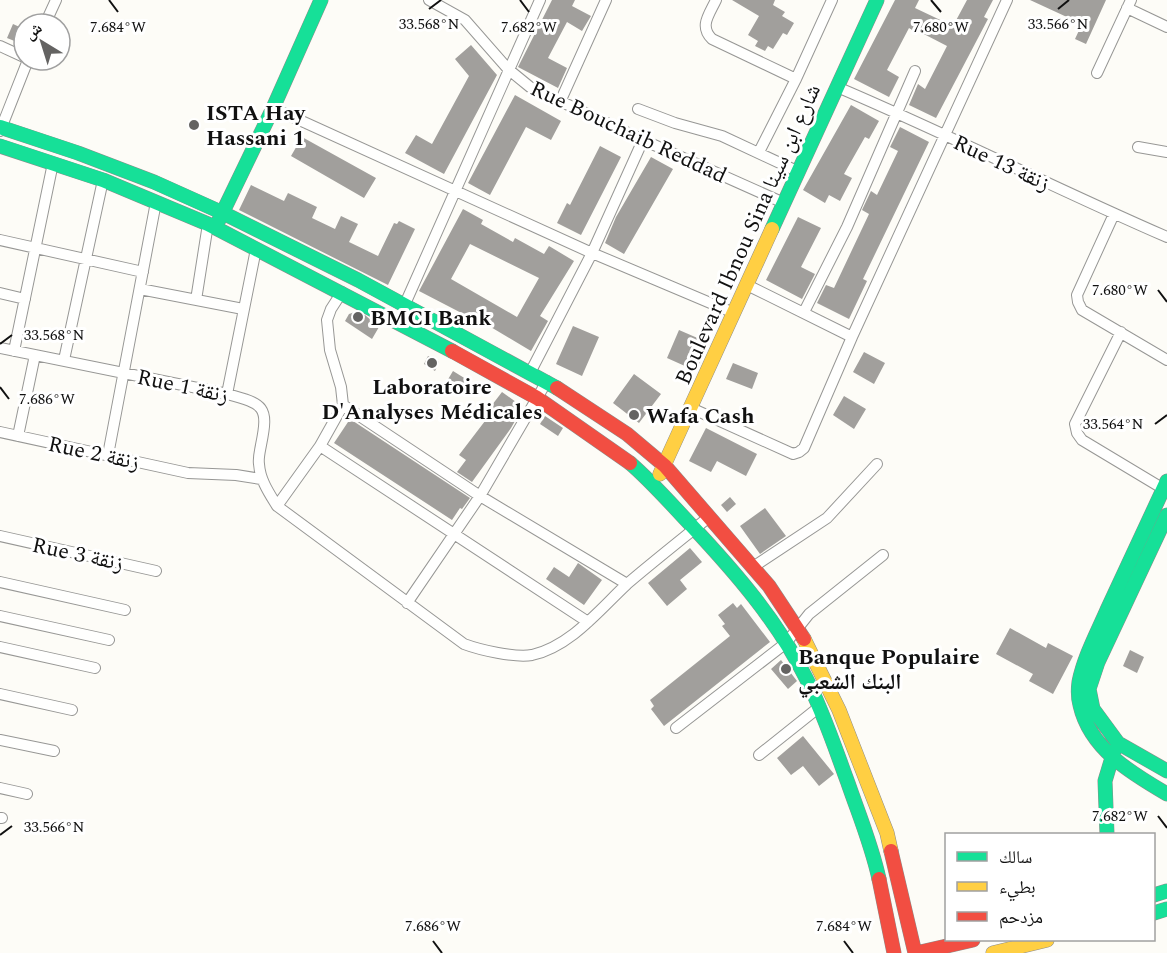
<svg xmlns="http://www.w3.org/2000/svg" width="1167" height="953" viewBox="0 0 1167 953" font-family="Spectral,'Noto Naskh Arabic',serif">
<style>
.building{fill:#a19f9c;fill-rule:evenodd}
.lines{fill:none;stroke-linecap:round;stroke-linejoin:round}
.street-casing{stroke:#979795;stroke-width:12}
.fast-casing{stroke:#8e8d8b;stroke-width:15}
.slow-casing{stroke:#8e8d8b;stroke-width:15}
.jam-casing{stroke:#8e8d8b;stroke-width:15}
.street{stroke:#fffffe;stroke-width:10}
.fast{stroke:#16e098;stroke-width:14}
.slow{stroke:#ffcf43;stroke-width:14}
.jam{stroke:#f24e42;stroke-width:14}
.ticks{fill:none;stroke:#111;stroke-width:2}
.poi-dot{fill:#646362;stroke:#fff;stroke-width:2}
.labels{text-anchor:middle;stroke-width:6;stroke-linejoin:round;paint-order:stroke}
.poi-label{font-size:22px;font-weight:bold;fill:#111;stroke:#fff;text-anchor:start}
.street-label{font-size:22px;fill:#111;stroke:#fff}
.ticks-label{font-size:15px;text-anchor:middle;fill:#111;stroke:#fff;stroke-width:6;stroke-linejoin:round;paint-order:stroke}
</style>
<rect width="100%" height="100%" fill="#fdfcf7"/>
<path class="building" d="M552,0h23l-3,6 19,10 -9,15 -15,-9 -19,36 19,10 -9,20 -40,-21z
M732,0h43l-2,5 12,7 -3,4 12,7 -7,12 -4,-2 -10,16 -5,-3 -3,5 -10,-5 3,-5 -10,-6 11,-19z
M895,0h24l-4,8 38,18 14,-26h26l-9,17 4,2 -52,99 -27,-13 9,-21 7,5 22,-43 -29,-15 -1,2 -8,-5 -22,42 12,7 -10,20 -35,-18z
M1030,0h76l-20,44 -11,-5 7,-15z
M13,24l11,5 -2,15 -15,-6z
M471,45l26,30 -53,99 -39,-21 11,-18 16,9 37,-68 -14,-17z
M515,95l46,26 -10,19 -25,-13 -36,68 -22,-12z
M851,105l28,16 -10,18 -4,-2 -21,37 8,4 -12,23 -11,-6 -4,8 -22,-13z
M900,127l29,15 -66,137 4,2 -18,38 -32,-16 9,-18 8,3 35,-74 -7,-4 9,-19 6,4 21,-44 -8,-4z
M302,137l74,41 -12,20 -73,-42z
M600,146l21,11 -40,78 -24,-12 10,-20 3,2z
M651,157l22,12 -49,85 -19,-11 11,-26z
M251,185l33,16 4,-8 29,14 -5,11 23,11 6,-13 17,8 -9,18 29,14 16,-33 3,1 2,-3 16,8 -27,56 -149,-75z
M463,209l20,11 -2,4 32,18 2,-4 29,16 5,-8 25,15 -34,55 8,5 -17,30 -57,-34 -1,2 -54,-28zM470,244l69,34 -22,39 -66,-38z
M798,217l23,11 -20,39 14,7 -13,25 -36,-19z
M355,312l10,3 14,12 -7,12 -27,-18 4,-7z
M573,326l26,11 -17,39 -26,-12z
M679,330l30,13 -13,28 -29,-13z
M864,352l21,11 -11,21 -21,-12z
M428,356l11,6 -4,9 -11,-7z
M733,363l25,10 -6,16 -26,-10z
M453,371l21,13 -5,9 -22,-12z
M634,374l27,20 -22,29 -26,-20z
M502,392l21,15 -12,21 -39,54 -15,-10 9,-12 -7,-5 26,-34 -3,-3z
M844,396l22,13 -12,20 -21,-14z
M545,416l18,12 -5,8 -18,-12z
M350,419l120,79 -8,11 -2,-1 -8,12 -118,-77z
M706,428l51,26 -11,22 -29,-15 -6,11 -22,-11z
M730,497l6,7 -9,8 -6,-7z
M765,508l21,28 -26,18 -20,-28z
M690,548l12,14 -22,18 7,9 -20,17 -19,-23z
M578,563l24,17 -18,25 -38,-26 8,-12 15,10z
M733,603l4,5 4,-4 29,38 -106,84 -13,-17 3,-3 -4,-6 80,-64 -8,-10 3,-2 -7,-9z
M1010,628l36,20 2,-5 25,13 -20,38 -24,-13 4,-7 -37,-20z
M1130,650l14,7 -7,16 -14,-7z
M781,660l16,21 -9,8 -17,-20z
M803,736l31,38 -15,12 -16,-20 -12,9 -14,-17z"/>
<g class="lines">
<defs>
<path id="street" d="M429,0l36,20 43,49 22,18 113,53 141,63
M716,0c-7,15 -17,26 -4,39l84,40
M1127,8l40,19
M45,24l11,-24
M0,46l24,11
M1097,73l34,-73
M837,87c111,47 219,102 330,150
M560,102l46,-102
M273,108l319,145 142,60
M638,109l37,14 47,13 77,36
M0,131l28,-71
M1138,147l29,5
M759,152l37,-73 36,-79
M1114,214l-37,81 1,7 4,8 85,50
M0,240l143,32
M747,285l105,52
M140,289l103,20
M342,292l-11,17 -4,11 3,30 11,37 2,18 -23,41 -43,60 187,138c16,6 51,14 68,11 39,-9 67,-45 95,-71 27,-23 55,-45 82,-67
M0,293l25,6
M196,300l12,-76
M405,304l135,-304
M804,312l43,-85 68,-156
M1121,332l-46,92 2,9 5,7 85,51
M0,348l227,46c37,10 42,12 34,51 -1,6 -3,13 -2,19 1,16 10,29 18,42
M14,351l39,-188
M64,360l39,-180
M531,371l61,-118 51,-113
M227,394l29,-145
M343,405l137,91 147,88
M691,408l102,46 6,-2 5,-4 48,-111 155,-337
M0,432l188,41 48,2 25,4
M18,436l17,-81
M320,446l268,176
M108,455l48,-253
M0,536l156,35
M753,567l74,-49 50,-54
M0,582l125,28
M407,603l73,-107 67,-115
M0,616l109,24
M0,647l95,21
M0,694l72,16
M676,728l110,-85 23,-29 74,-59
M0,740l54,11
M759,755l59,-47
M0,788l27,6
M0,818h2"/>
<path id="fast" d="M0,127l78,26 76,29 69,31 135,67 199,108
M0,146l103,34 105,44 244,127
M219,220l54,-112 48,-108
M772,229l105,-229
M630,463c22,19 41,41 61,62 44,47 86,95 115,153 17,33 29,70 42,105 11,32 24,63 31,96
M1167,481c-20,43 -40,86 -60,129 -10,23 -23,47 -28,72 -1,8 -1,16 1,23 10,44 51,68 87,89
M1167,515l-69,147 -9,27 4,20 25,34 49,28
M1107,834l-2,-53 9,-30
M1154,895l13,-4
M1154,913l13,-4"/>
<path id="slow" d="M660,474l112,-245
M804,639l35,71 48,123 4,18
M993,953l54,-13"/>
<path id="jam" d="M452,351l85,47 93,65
M557,388l70,46 38,32 104,120 35,53
M891,851l24,102
M879,879l15,74
M916,953l57,-13"/>
</defs>
<use href="#street" class="street-casing"/>
<use href="#fast" class="fast-casing"/>
<use href="#slow" class="slow-casing"/>
<use href="#jam" class="jam-casing"/>
<use href="#street" class="street"/>
<use href="#fast" class="fast"/>
<use href="#slow" class="slow"/>
<use href="#jam" class="jam"/>
</g>
<path class="ticks" d="M109,0l9,12M520,0l9,12M931,0l10,12M429,9l12,-9M1058,9l11,-9M1158,290l9,12M0,344l12,-9M0,387l9,12M1155,424l12,-9M1158,816l9,12M0,835l12,-9M433,941l9,12M844,941l9,12"/>
<g class="poi-dot">
<circle cx="194" cy="125" r="6"/>
<circle cx="358" cy="317" r="6"/>
<circle cx="432" cy="363" r="6"/>
<circle cx="634" cy="415" r="6"/>
<circle cx="786" cy="669" r="6"/>
</g>
<g class="labels">
<g class="poi-label">
<text x="206" y="120">ISTA Hay<tspan x="206" dy="25">Hassani 1</tspan></text>
<text x="370" y="325">BMCI Bank</text>
<text x="432" y="394" text-anchor="middle">Laboratoire<tspan x="432" dy="25">D'Analyses Médicales</tspan></text>
<text x="646" y="423">Wafa Cash</text>
<text x="798" y="664">Banque Populaire<tspan x="798" dy="25">البنك الشعبي</tspan></text>
</g>
<g class="street-label">
<text transform="translate(629 131) rotate(25)" y="8">Rue Bouchaib Reddad</text>
<text transform="translate(1002 162) rotate(25)" y="8">Rue 13 زنقة</text>
<text transform="translate(747 234) rotate(-66)" y="8">Boulevard Ibnou Sina شارع ابن سينا</text>
<text transform="translate(183 385) rotate(12)" y="8">Rue 1 زنقة</text>
<text transform="translate(94 452) rotate(12)" y="8">Rue 2 زنقة</text>
<text transform="translate(78 553) rotate(12)" y="8">Rue 3 زنقة</text>
</g>
</g>
<g class="ticks-label">
<text x="429" y="29">33.568°N</text>
<text x="1058" y="29">33.566°N</text>
<text x="118" y="32">7.684°W</text>
<text x="529" y="32">7.682°W</text>
<text x="941" y="32">7.680°W</text>
<text x="1120" y="295">7.680°W</text>
<text x="54" y="340">33.568°N</text>
<text x="47" y="404">7.686°W</text>
<text x="1113" y="429">33.564°N</text>
<text x="1120" y="821">7.682°W</text>
<text x="54" y="832">33.566°N</text>
<text x="433" y="931">7.686°W</text>
<text x="844" y="931">7.684°W</text>
</g>
<rect x="945" y="833" width="210" height="108" fill="#ffffff" stroke="#a0a0a0" stroke-width="1.5"/>
<rect x="957" y="852" width="30" height="9" fill="#16e098" stroke="#a0a0a0" stroke-width="1.5"/>
<text x="999" y="863" font-size="18" fill="#111111">سالك</text>
<rect x="957" y="882" width="30" height="9" fill="#ffcf43" stroke="#a0a0a0" stroke-width="1.5"/>
<text x="999" y="893" font-size="18" fill="#111111">بطيء</text>
<rect x="957" y="912" width="30" height="9" fill="#f24e42" stroke="#a0a0a0" stroke-width="1.5"/>
<text x="999" y="923" font-size="18" fill="#111111">مزدحم</text>
<g transform="translate(42 42) rotate(322)"><circle r="28" fill="#ffffff" stroke="#a0a0a0" stroke-width="1.5"/>
<path d="M0-4.5L10 22L0 15L-10 22Z" fill="#646362"/>
<text y="-9" font-size="16" font-weight="bold" text-anchor="middle" fill="#111111">ش</text>
</g>
</svg>
